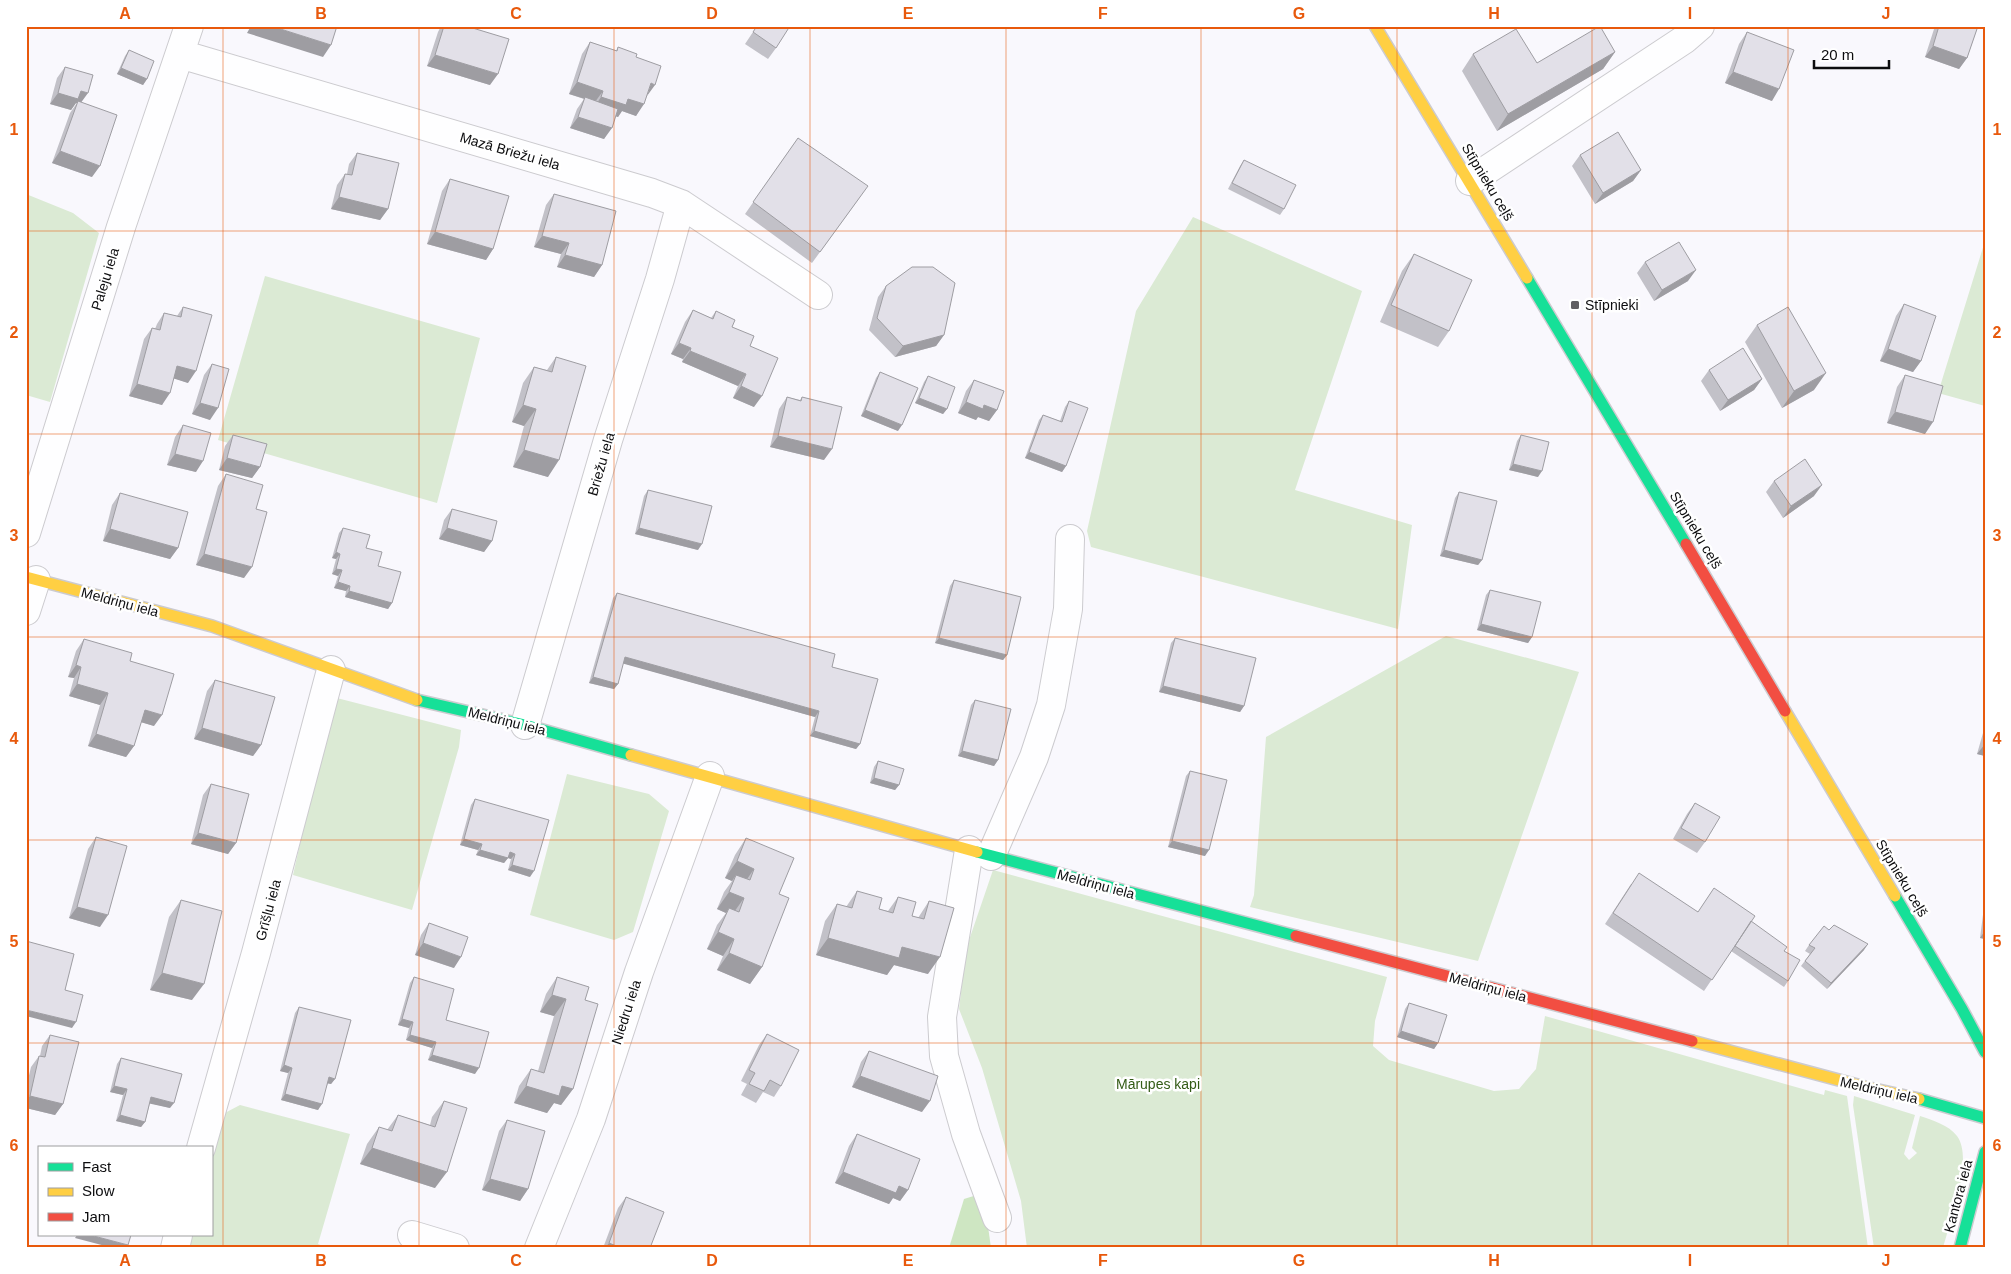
<svg xmlns="http://www.w3.org/2000/svg" width="2011" height="1274" viewBox="0 0 2011 1274" font-family="Arial,sans-serif">
<style>
.green{fill:#dbead4}
.forest{fill:#cee6c2}
.lines{fill:none;stroke-linecap:round;stroke-linejoin:round}
.street-casing{stroke:#cccbcf;stroke-width:30}
.fast-casing{stroke:#cccbcf;stroke-width:14}
.slow-casing{stroke:#cccbcf;stroke-width:14}
.jam-casing{stroke:#cccbcf;stroke-width:14}
.street{stroke:#fefeff;stroke-width:28}
.fast{stroke:#16e098;stroke-width:11}
.slow{stroke:#ffcf43;stroke-width:11}
.jam{stroke:#f24e42;stroke-width:11}
.wall{fill:#c2c1c8}
.shaded-wall{fill:#9e9da2}
.building{fill:#e2e0e8;stroke:#9e9da2}
.grid{fill:none;stroke:#e8590c;stroke-width:1;stroke-opacity:0.55}
.poi-dot{fill:#605f62;stroke:#fff;stroke-width:2}
.labels{text-anchor:middle;stroke-width:5;stroke-linejoin:round;paint-order:stroke}
.street-label{font-size:14px;fill:#0d0d0f;stroke:#fff}
.poi-label{font-size:14px;fill:#0d0d0f;stroke:#fff;text-anchor:start}
.park-label{font-size:14px;fill:#335b15;stroke:#fff}
.neatline{fill:none;stroke:#e8590c;stroke-width:2}
.grid-label{font-size:16px;text-anchor:middle;font-weight:bold;fill:#e8590c}
</style>
<rect width="100%" height="100%" fill="#f9f8fd"/>
<path class="green" d="M26,194l47,19 26,20 -49,169 -24,-7z
M1193,217l169,74 -67,199 117,35 -14,104 -307,-82 -4,-16 49,-220z
M1985,241v165l-47,-13z
M265,276l215,62 -43,165 -219,-63z
M1446,636l133,36 -101,289 -228,-54 4,-12 12,-158z
M333,697l128,33 -2,17 -47,163 -119,-35z
M567,774l82,20 20,17 -36,121 -19,8 -84,-25z
M993,870l394,107 -12,44 -2,25 16,14 105,31 25,-2 17,-20 9,-53 279,79 1,-5 22,6 21,152h-841l-6,-47 -39,-133 -23,-59 7,-60z
M1854,1096l61,19 -11,39 5,6 8,-7 -5,-5 8,-32c12,4 29,9 37,20 17,23 -7,85 -14,112h-69l-21,-143z
M240,1105l110,29 -32,110 10,4h-145l4,-13h24v-85l10,-35z"/>
<path class="forest" d="M980,1194l6,18 5,36h-42l15,-49z"/>
<g class="lines">
<defs>
<path id="street" d="M180,54l472,139 29,11 137,91
M1470,181l215,-142 15,-13
M26,533l95,-306 68,-201
M26,611l10,-31
M525,725l83,-285 52,-161 21,-75
M969,850l-27,167 2,39 22,78 31,84
M991,856l43,-99 17,-52 17,-96 2,-70
M201,1148l55,-195 75,-283
M412,1235l43,13
M175,1248l3,-13
M539,1248l52,-129 48,-147 71,-196"/>
<path id="fast" d="M1527,278l159,266
M417,700l108,25 106,30
M977,852l319,84
M1895,896l67,113 23,43
M1919,1099l66,19
M1960,1248l25,-96"/>
<path id="slow" d="M1375,26l152,252
M26,577l186,49 205,74
M1785,711l110,185
M631,755l346,97
M1692,1041l173,46 54,12"/>
<path id="jam" d="M1686,544l99,167
M1296,936l396,105"/>
</defs>
<use href="#street" class="street-casing"/>
<use href="#fast" class="fast-casing"/>
<use href="#slow" class="slow-casing"/>
<use href="#jam" class="jam-casing"/>
<use href="#street" class="street"/>
<use href="#fast" class="fast"/>
<use href="#slow" class="slow"/>
<use href="#jam" class="jam"/>
</g>
<path class="wall" d="M441,26h25l24,59 -63,-19 11,-34z
M757,26l19,22 -8,11 -23,-15z
M1935,26h43l-11,32 -8,11 -34,-12z
M1747,32l25,69 -47,-18 14,-39z
M590,42l26,9 2,-4 18,10 11,39 -11,20 -14,-5 -4,6 -2,-1 -12,23 -34,-11 7,-19 7,-10 -15,-5 13,-40z
M129,50l18,29 -4,6 -26,-11 8,-18z
M1615,52l-12,17 -106,62 -35,-60 11,-17 64,9z
M65,67l16,36 11,74 -40,-14 18,-50 7,-10h-1l-5,7 -21,-6 7,-26z
M798,138l62,59 -48,66 -67,-49z
M357,153l31,56 -8,11 -49,-11 6,-24 8,-11h2l2,-10z
M1580,155l61,15 -8,11 -38,23 -23,-38z
M1244,160l40,49 -4,6 -52,-26 12,-23z
M450,179l43,70 -7,11 -59,-16 15,-53z
M554,194l48,71 -8,12 -37,-10 4,-13 -27,-7 12,-42z
M1414,254l35,77 -11,16 -58,-25 22,-51z
M1645,262l43,19 -34,20 -17,-28z
M886,286l58,49 -8,11 -41,11 -26,-27 9,-33z
M1904,304l17,57 -8,11 -33,-11 16,-45z
M183,307l5,76 -14,-5 -12,27 -33,-9 15,-57 8,-11 3,1 2,-5 7,-11 13,3z
M693,310l18,8 5,-7 34,35 4,61 -21,-9 5,-12 -56,-24 1,-3 -12,-5 14,-32z
M1757,325l57,65 -32,18 -37,-66z
M556,357l-8,120 -35,-10 11,-41 -12,-4 11,-39 11,-16 13,3z
M212,364l-2,56 -18,-6 12,-39z
M1709,370l53,9 -8,11 -34,21 -19,-30z
M880,372l18,59 -37,-15 15,-38z
M1905,375l20,59 -38,-11 10,-36z
M928,376l19,33 -4,5 -28,-11 9,-21z
M974,380l23,30 -8,11 -11,-4 -2,3 -18,-7 8,-22z
M787,397l13,3 2,-3 22,63 -54,-13 9,-38z
M1069,401l-3,65 -4,6 -37,-14 14,-38 4,-5 17,6 5,-14z
M183,425l13,47 -29,-7 8,-28z
M233,435l27,32 -8,11 -33,-8 6,-24z
M1521,435l17,42 -29,-7 8,-29z
M226,474l30,35 -12,69 -48,-13 22,-79z
M1774,481l40,15 -31,22 -17,-26z
M648,490l50,60 -63,-16 9,-38z
M1459,492l23,68 -4,5 -38,-9 15,-58z
M120,493l58,55 -8,11 -67,-18 9,-36z
M452,509l40,32 -8,11 -45,-13 5,-19z
M343,528l23,20 12,18 14,37 -4,6 -43,-12 1,-6 -12,-3 4,-12 -6,-2 4,-15 -4,-1 7,-25z
M954,580l53,75 -4,5 -68,-17 15,-57z
M1490,590l42,47 -4,6 -51,-13 9,-35z
M617,593l215,74 28,77 -4,5 -46,-13 5,-19 -192,-54 -5,21 -4,5 -25,-6 24,-85z
M1175,638l69,68 -4,6 -81,-20 12,-49z
M84,639l46,22 24,65 -13,-4 -7,24 -8,11 -38,-11 12,-41 -31,-9 5,-18 -6,-1 8,-26z
M215,680l46,65 -8,11 -59,-17 13,-48z
M975,700l23,60 -4,6 -36,-10 13,-51z
M1985,726v30l-8,-2z
M878,761l21,24 -4,5 -25,-7 4,-16z
M1190,771l15,85 -37,-9 18,-71z
M211,784l25,59 -8,11 -37,-10 12,-49z
M475,799l55,78 -22,-7 3,-11 -3,-1 -4,5 -28,-8 2,-5 -18,-5 11,-40z
M1695,803l10,39 -8,11 -24,-14 14,-25z
M96,837l4,90 -31,-9 19,-69z
M746,838l33,56 -17,73 -12,17 -33,-14 6,-14 -16,-7 10,-24 9,-12 -9,-4 7,-17 8,-11 -7,-3 10,-23z
M1631,884l67,28 53,9 33,30 4,30 -4,6 -53,-36 -27,40 -99,-67z
M857,891l22,18 9,2 10,-14 14,19 6,2 11,-17 -1,73 -34,-9 -7,10 -71,-20 9,-34 12,-17 9,3z
M181,900l11,100 -42,-10 19,-73z
M1984,907h1v32l-5,-1z
M429,923l25,45 -39,-13 6,-20z
M1829,930l35,20 -37,39 -26,-23 9,-12 -5,-3 4,-6z
M414,977l32,43 29,54 -47,-14 4,-12 -26,-8 3,-12 -11,-3 12,-42z
M557,977l28,23 -12,89 -12,16 -7,-2 -7,10 -33,-10 5,-17 12,-17 7,2 16,-55 -14,-4 6,-18z
M1409,1003l29,40 -4,6 -37,-12 8,-28z
M299,1007l36,72 -4,5 -3,-1 -10,27 -37,-10 7,-27 -8,-2 15,-58z
M767,1034l14,52 -7,11 -11,-5 -7,11 -15,-8 6,-11 -6,-3 18,-36z
M50,1035l13,69 -8,11 -29,-7v-20l5,-21 8,-11h1l2,-10z
M869,1051l53,61 -70,-25 9,-25z
M121,1058l49,50 -20,-5 -5,19 -4,5 -25,-6 7,-26 -13,-3 7,-28z
M444,1101l-9,87 -75,-24 7,-20 12,-17 8,3 11,-15 32,10 2,-8z
M507,1120l21,69 -8,12 -38,-11 17,-59z
M857,1134l51,56 -8,11 -7,-3 -4,6 -54,-21 14,-37z
M626,1197l24,51h-47l15,-40z"/>
<path class="shaded-wall" d="M251,26h20l60,19 -8,12 -76,-24z
M1933,46l34,12 -8,11 -34,-12z
M1615,52l-12,17 -106,62 11,-17z
M435,55l63,19 -8,11 -63,-19z
M121,68l26,11 -4,6 -26,-11z
M1733,72l46,17 -7,12 -47,-18z
M577,82l26,9 -8,11 -26,-8z
M651,83l4,2 -8,11z
M81,91l7,2 -8,11 -4,-1 -5,7 -21,-6 8,-11z
M601,97l27,2 16,5 -8,12 -14,-5 -4,6 -25,-8z
M578,117l34,11 -8,11 -34,-11z
M60,151l40,15 -8,11 -40,-14z
M1641,170l-8,11 -38,23 8,-11z
M339,197l49,12 -8,11 -49,-11z
M435,232l58,17 -7,11 -59,-16z
M542,236l27,7 -8,11 -27,-7z
M565,255l37,10 -8,12 -37,-10z
M1696,270l-8,11 -34,20 8,-11z
M944,335l-8,11 -41,11 8,-11z
M679,343l12,5 -8,11 -12,-5z
M1888,349l33,12 -8,11 -33,-11z
M690,351l56,23 -8,12 -56,-24z
M177,366l19,5 -8,12 -19,-6z
M1826,373l-12,17 -32,18 12,-17z
M1762,379l-8,11 -34,21 8,-11z
M137,384l33,9 -8,12 -33,-9z
M741,386l21,10 -8,11 -21,-9z
M919,398l28,11 -4,5 -28,-11z
M966,402l18,3 13,5 -8,11 -11,-4 -2,3 -18,-7z
M200,403l18,5 -8,12 -18,-6z
M523,405l13,4 -12,17 -12,-4z
M865,410l37,15 -4,6 -37,-15z
M1895,412l38,10 -8,12 -38,-11z
M778,436l54,13 -8,11 -54,-13z
M524,450l35,10 -11,17 -35,-10z
M1029,452l37,14 -4,6 -37,-14z
M175,454l28,7 -7,11 -29,-7z
M227,458l33,9 -8,11 -33,-8z
M1513,464l29,7 -4,6 -29,-7z
M1822,485l-8,11 -31,22 8,-12z
M447,528l45,13 -8,11 -45,-13z
M639,528l63,16 -4,6 -63,-16z
M110,529l68,19 -8,11 -67,-18z
M1444,550l38,10 -4,5 -38,-9z
M336,552l4,2 -4,5 -4,-1z
M204,554l48,13 -8,11 -48,-13z
M336,569l6,1 -4,6 -6,-2z
M338,582l12,4 -4,5 -12,-3z
M349,591l43,12 -4,6 -43,-12z
M1481,624l51,13 -4,6 -51,-13z
M939,638l68,17 -4,5 -68,-17z
M625,657l194,54 -4,6 -194,-54z
M76,665l5,2 -7,11 -6,-1z
M593,677l25,7 -4,5 -25,-6z
M77,684l31,9 -8,12 -31,-9z
M1163,686l81,20 -4,6 -81,-20z
M145,710l17,5 -8,11 -17,-5z
M202,728l59,17 -8,11 -59,-17z
M814,731l46,13 -4,5 -46,-13z
M96,734l38,12 -8,11 -38,-11z
M1985,744v12l-8,-2z
M962,751l36,9 -4,6 -36,-10z
M874,778l25,7 -4,5 -25,-7z
M198,833l38,10 -8,11 -37,-10z
M464,839l18,5 -4,6 -18,-5z
M1172,841l37,9 -4,6 -37,-9z
M480,850l30,2 5,2 -4,5 -3,-1 -4,5 -28,-8z
M737,861l17,8 -11,16 -7,-10 -4,6 -7,-3z
M512,865l22,6 -4,6 -22,-7z
M729,892l15,6 -12,17 -3,-7 -3,5 -9,-4z
M77,907l31,8 -8,12 -31,-9z
M718,932l16,7 -11,17 -16,-7z
M1984,932h1v7l-5,-1z
M828,938l74,9 38,10 -12,17 -34,-9 -7,10 -71,-20z
M423,943l38,14 -7,11 -39,-13z
M1868,944l-4,6 -37,39 4,-6z
M729,953l33,14 -12,17 -33,-14z
M162,973l42,11 -12,16 -42,-10z
M552,995l14,4 -12,17 -14,-4z
M26,1010l50,12 -4,6 -46,-12z
M402,1019l11,3 -4,6 -11,-3z
M1401,1031l37,12 -4,6 -37,-12z
M410,1035l26,7 -4,6 -26,-8z
M432,1055l47,13 -4,6 -47,-14z
M284,1065l8,3 -4,5 -8,-2z
M860,1076l70,25 -8,11 -70,-25z
M329,1077l6,2 -4,5 -6,-1z
M114,1086l13,3 -4,6 -13,-3z
M526,1086h36l11,3 -12,16 -7,-2 -7,10 -33,-10z
M285,1094l37,10 -4,6 -37,-10z
M30,1096l33,8 -8,11 -29,-7v-8z
M151,1097l23,6 -4,5 -23,-5z
M120,1115l25,7 -4,5 -25,-6z
M372,1148l75,24 -12,16 -75,-24z
M843,1172l56,14 9,4 -8,11 -7,-3 -4,6 -54,-21z
M490,1179l38,10 -8,12 -38,-11z
M77,1235h13l38,10 -2,3h-13l-38,-10z
M609,1243l12,5h-16z"/>
<path class="building" d="M271,26h66l-6,19z
M444,26h22l43,13 -11,35 -63,-19z
M757,26h33l-14,22 -23,-16z
M1600,26l15,26 -107,62 -35,-60 43,-25 21,34z
M1939,26h39l-11,32 -34,-12z
M1747,32l47,18 -15,39 -46,-17z
M590,42l27,9 1,-4 19,7 -1,3 25,9 -6,19 -4,-2 -7,21 -16,-5 -2,6 -25,-8 2,-6 -26,-9z
M129,50l25,11 -7,18 -26,-11z
M65,67l28,8 -5,18 -7,-2 -3,8 -20,-6z
M585,97l33,12 -6,19 -34,-11z
M78,101l39,14 -17,51 -40,-15z
M1618,132l23,38 -38,23 -23,-38z
M798,138l70,48 -48,66 -67,-50z
M357,153l42,10 -11,46 -49,-12 6,-23 7,1z
M1244,160l52,25 -12,24 -52,-26z
M450,179l59,17 -16,53 -58,-17z
M554,194l62,17 -14,54 -37,-10 4,-12 -27,-7z
M1679,242l17,28 -34,20 -17,-28z
M1414,254l58,26 -23,51 -58,-26z
M912,267h21l22,16 -11,52 -41,11 -26,-28 9,-32z
M1904,304l32,12 -15,45 -33,-12z
M183,307l29,8 -16,56 -19,-5 -7,27 -33,-9 15,-56 8,2 4,-17 17,4z
M1788,307l38,66 -32,18 -37,-66z
M693,310l20,9 3,-8 19,9 -3,7 22,9 -4,10 28,12 -16,38 -21,-10 5,-12 -56,-23 1,-3 -12,-5z
M1743,348l19,31 -34,21 -19,-30z
M556,357l30,9 -27,94 -35,-10 12,-41 -13,-4 11,-38 18,5z
M212,364l17,5 -11,39 -18,-5z
M880,372l38,16 -16,37 -37,-15z
M1905,375l38,11 -10,36 -38,-10z
M928,376l27,11 -8,22 -28,-11z
M974,380l30,11 -7,19 -13,-5 -1,4 -17,-7z
M787,397l14,4 1,-4 40,10 -10,42 -54,-13z
M1069,401l19,7 -22,58 -37,-14 14,-37 19,7z
M183,425l28,8 -8,28 -28,-7z
M233,435l34,9 -7,23 -33,-9z
M1521,435l28,7 -7,29 -29,-7z
M1805,459l17,26 -31,21 -17,-25z
M226,474l37,11 -7,24 11,3 -15,55 -48,-13z
M648,490l64,16 -10,38 -63,-16z
M1459,492l38,9 -15,59 -38,-10z
M120,493l68,19 -10,36 -68,-19z
M452,509l45,12 -5,20 -45,-13z
M343,528l27,7 -4,13 16,4 -4,14 23,6 -9,31 -43,-12 1,-5 -12,-4 4,-12 -6,-1 4,-15 -4,-2z
M954,580l67,17 -14,58 -68,-17z
M1490,590l51,12 -9,35 -51,-13z
M617,593l218,61 -3,13 46,12 -18,65 -46,-13 5,-20 -194,-54 -7,27 -25,-7z
M1175,638l81,20 -12,48 -81,-20z
M84,639l48,14 -2,8 44,13 -12,41 -17,-5 -11,36 -38,-12 12,-41 -31,-9 4,-17 -5,-2z
M215,680l60,17 -14,48 -59,-17z
M975,700l36,9 -13,51 -36,-9z
M878,761l26,8 -5,16 -25,-7z
M1190,771l37,9 -18,70 -37,-9z
M211,784l38,10 -13,49 -38,-10z
M475,799l74,21 -15,51 -22,-6 3,-11 -5,-2 -2,6 -28,-8 2,-6 -18,-5z
M1695,803l25,14 -15,25 -24,-14z
M96,837l31,9 -19,69 -31,-8z
M746,838l48,20 -15,36 10,4 -27,69 -33,-14 5,-14 -16,-7 11,-24 10,4 5,-14 -15,-6 7,-17 14,5 4,-11 -17,-8z
M1639,873l59,39 16,-24 41,28 -43,64 -99,-67z
M857,891l25,7 -3,11 14,4 5,-16 18,5 -4,14 12,3 5,-18 25,7 -14,49 -38,-10 -3,11 -71,-20 9,-34 15,4z
M181,900l41,11 -18,73 -42,-11z
M1751,921l36,26 -3,4 16,9 -12,21 -53,-35z
M429,923l39,14 -7,20 -38,-14z
M1834,925l34,19 -37,39 -26,-22 10,-13 -6,-3 15,-19 5,4z
M26,941l48,13 -9,36 18,5 -7,27 -50,-12z
M414,977l40,12 -8,31 43,12 -10,36 -47,-13 4,-13 -26,-7 3,-13 -11,-3z
M557,977l32,10 -4,13 13,4 -25,85 -11,-3 -3,10 -33,-10 5,-17 13,4 22,-74 -14,-4z
M1409,1003l38,12 -9,28 -37,-12z
M299,1007l52,13 -16,59 -6,-2 -7,27 -37,-10 7,-26 -8,-3z
M767,1034l32,16 -18,36 -11,-6 -6,11 -15,-7 6,-11 -6,-3z
M50,1035l29,7 -16,62 -33,-8 9,-40 6,1z
M869,1051l69,25 -8,25 -70,-25z
M121,1058l61,16 -8,29 -23,-6 -6,25 -25,-7 7,-26 -13,-3z
M444,1101l23,7 -20,64 -75,-24 7,-21 13,4 6,-16 37,12z
M507,1120l38,11 -17,58 -38,-10z
M857,1134l63,25 -12,31 -9,-4 -3,7 -53,-21z
M626,1197l38,15 -14,36h-29l-12,-5z
M90,1235h41l-3,10z"/>
<path class="grid" d="M223,26v1222M419,26v1222M614,26v1222M810,26v1222M1006,26v1222M1201,26v1222M1397,26v1222M1592,26v1222M1788,26v1222M26,231h1959M26,434h1959M26,637h1959M26,840h1959M26,1043h1959"/>
<rect class="poi-dot" x="1570" y="300" width="10" height="10" rx="2.5"/>
<g class="labels">
<g class="street-label">
<text transform="translate(510 151) rotate(16)" y="5">Mazā Briežu iela</text>
<text transform="translate(1488 182) rotate(59)" y="5">Stīpnieku ceļš</text>
<text transform="translate(105 279) rotate(-73)" y="5">Paleju iela</text>
<text transform="translate(601 464) rotate(-74)" y="5">Briežu iela</text>
<text transform="translate(1696 530) rotate(59)" y="5">Stīpnieku ceļš</text>
<text transform="translate(120 602) rotate(15)" y="5">Meldriņu iela</text>
<text transform="translate(507 721) rotate(14)" y="5">Meldriņu iela</text>
<text transform="translate(1902 878) rotate(59)" y="5">Stīpnieku ceļš</text>
<text transform="translate(1096 884) rotate(15)" y="5">Meldriņu iela</text>
<text transform="translate(268 910) rotate(-75)" y="5">Grīšļu iela</text>
<text transform="translate(1488 987) rotate(15)" y="5">Meldriņu iela</text>
<text transform="translate(626 1012) rotate(-72)" y="5">Niedru iela</text>
<text transform="translate(1879 1090) rotate(13)" y="5">Meldriņu iela</text>
<text transform="translate(1958 1196) rotate(-75)" y="5">Kantora iela</text>
</g>
<g class="poi-label">
<text x="1585" y="310">Stīpnieki</text>
</g>
<g class="park-label">
<text x="1158" y="1089">Mārupes kapi</text>
</g>
</g>
<rect width="2011" height="1274" fill="none" stroke="#ffffff" stroke-width="55"/>
<rect x="38" y="1146" width="175" height="90" fill="#ffffff" stroke="#9e9e9f"/>
<rect x="48" y="1163" width="25" height="8" fill="#16e098" stroke="#9e9e9f"/>
<text x="82" y="1172" font-size="15" fill="#0d0d0f">Fast</text>
<rect x="48" y="1188" width="25" height="8" fill="#ffcf43" stroke="#9e9e9f"/>
<text x="82" y="1196" font-size="15" fill="#0d0d0f">Slow</text>
<rect x="48" y="1213" width="25" height="8" fill="#f24e42" stroke="#9e9e9f"/>
<text x="82" y="1222" font-size="15" fill="#0d0d0f">Jam</text>
<path d="M1814 60v8h75v-8" fill="none" stroke="#0d0d0f" stroke-width="2.5"/>
<text x="1821" y="60" font-size="15" fill="#0d0d0f" stroke="#ffffff" stroke-width="4" paint-order="stroke">20 m</text>
<rect x="28" y="28" width="1956" height="1218" class="neatline"/>
<g class="grid-label">
<text x="125" y="19">A</text>
<text x="321" y="19">B</text>
<text x="516" y="19">C</text>
<text x="712" y="19">D</text>
<text x="908" y="19">E</text>
<text x="1103" y="19">F</text>
<text x="1299" y="19">G</text>
<text x="1494" y="19">H</text>
<text x="1690" y="19">I</text>
<text x="1886" y="19">J</text>
<text x="14" y="135">1</text>
<text x="1997" y="135">1</text>
<text x="14" y="338">2</text>
<text x="1997" y="338">2</text>
<text x="14" y="541">3</text>
<text x="1997" y="541">3</text>
<text x="14" y="744">4</text>
<text x="1997" y="744">4</text>
<text x="14" y="947">5</text>
<text x="1997" y="947">5</text>
<text x="14" y="1151">6</text>
<text x="1997" y="1151">6</text>
<text x="125" y="1266">A</text>
<text x="321" y="1266">B</text>
<text x="516" y="1266">C</text>
<text x="712" y="1266">D</text>
<text x="908" y="1266">E</text>
<text x="1103" y="1266">F</text>
<text x="1299" y="1266">G</text>
<text x="1494" y="1266">H</text>
<text x="1690" y="1266">I</text>
<text x="1886" y="1266">J</text>
</g>
</svg>
